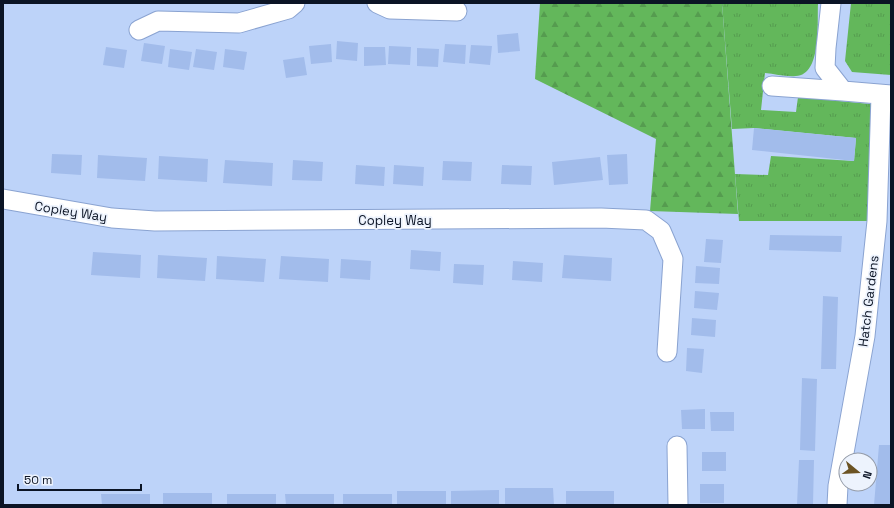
<svg xmlns="http://www.w3.org/2000/svg" width="894" height="508" viewBox="0 0 894 508" font-family="'Space Grotesk',sans-serif">
<style>
.grass{fill:url(#grass-tufts)}
.forest{fill:url(#forest-firs)}
.building{fill:#a2bceb}
.lines{fill:none;stroke-linecap:round;stroke-linejoin:round}
.street-casing{stroke:#8aa3d1;stroke-width:21}
.street{stroke:#fff;stroke-width:19}
.labels{text-anchor:middle;stroke-width:3.5;stroke-linejoin:round;paint-order:stroke}
.street-label{font-size:13px;fill:#0b1425;stroke:#edf3fd}
</style>
<defs>
<pattern id="grass-tufts" width="24" height="20" patternUnits="userSpaceOnUse"><rect width="24" height="20" fill="#63b75b"/><path d="M3 7l-1-3M5 7V3M7 7l1-3M15 17l-1-3M17 17v-4M19 17l1-3" fill="none" stroke="#559c4f"/></pattern>
<pattern id="forest-firs" width="22" height="20" patternUnits="userSpaceOnUse"><rect width="22" height="20" fill="#63b75b"/><path d="M5 1l3.5 6h-7zM16 11l3.5 6h-7z" fill="#559c4f"/></pattern>
</defs>
<rect width="100%" height="100%" fill="#bdd3f9"/>
<path class="grass" d="M722,3h96c-1,19 4,72 -22,73 -10,1 -21,-2 -31,-3l-4,37 35,2 2,-15 82,8 -3,116h-138l-4,-47 33,1 3,-19 83,5 2,-23 -102,-10 -22,1z
M851,3h40v72l-39,-3 -7,-11z"/>
<path class="forest" d="M540,3h182l16,211 -88,-3 6,-72 -121,-60z"/>
<path class="building" d="M518,33l2,18 -22,2 -1,-18z
M337,41l21,2 -1,18 -21,-2z
M144,43l21,3 -3,18 -21,-3z
M331,44l1,18 -21,2 -2,-18z
M445,44l21,1 -1,19 -22,-2z
M471,45l21,1 -2,19 -21,-2z
M389,46l22,1 -1,18 -22,-1z
M106,47l21,3 -3,18 -21,-3z
M364,47h21l1,18 -22,1z
M417,48l22,1 -1,18 -21,-1z
M170,49l22,3 -3,18 -21,-3z
M196,49l21,3 -3,18 -21,-3z
M225,49l22,3 -3,18 -21,-3z
M304,57l3,18 -21,3 -3,-18z
M754,128l102,10 -2,23 -102,-11z
M52,154l30,1 -1,20 -30,-2z
M627,154l1,30 -19,1 -2,-30z
M98,155l49,3 -2,23 -48,-3z
M159,156l49,3 -1,23 -49,-3z
M600,157l3,23 -49,5 -2,-23z
M225,160l48,3 -1,23 -49,-3z
M293,160l30,2 -1,19 -30,-1z
M443,161l29,1 -1,19 -29,-1z
M356,165l29,2 -1,19 -29,-2z
M394,165l30,2 -1,19 -30,-2z
M502,165l30,1 -1,19 -30,-1z
M770,235l72,1 -1,16 -72,-2z
M706,239l17,1 -2,23 -17,-1z
M411,250l30,2 -1,19 -30,-2z
M93,252l48,3 -1,23 -49,-3z
M158,255l49,3 -2,23 -48,-3z
M564,255l48,3 -1,23 -49,-3z
M217,256l49,3 -2,23 -48,-3z
M281,256l48,3 -1,23 -49,-3z
M341,259l30,2 -1,19 -30,-2z
M513,261l30,2 -1,19 -30,-2z
M454,264l30,1 -1,20 -30,-2z
M696,266l24,2 -1,16 -24,-1z
M695,291l24,2 -2,17 -23,-2z
M823,296l15,1 -2,72h-15z
M692,318l24,2 -1,17 -24,-2z
M687,348l17,1 -2,24 -16,-2z
M802,378l15,1 -2,72 -15,-1z
M705,409v20h-23l-1,-19z
M710,412h24v19h-23z
M879,445h12v60h-17z
M702,452h24v19h-24z
M799,460h15l-1,45h-16z
M700,484h24v19h-24z
M505,488h48l1,17h-49z
M499,490v15h-48v-14z
M397,491h49v14h-49z
M566,491h48v14h-48z
M163,493h49v12h-49z
M101,494h49v11h-48z
M227,494h49v11h-49z
M285,494h49v11h-48z
M343,494h49v11h-49z"/>
<g class="lines">
<defs>
<path id="street" d="M377,3l13,6 67,2
M831,3l-5,45 -1,20 18,23 48,4
M139,30l19,-9 81,2 49,-14 7,-6
M772,86l71,5
M3,199l109,19 43,3 446,-3 45,2 15,11 12,28 -6,93
M677,446l1,59
M837,505l1,-19 27,-150 12,-115 4,-126"/>
</defs>
<use href="#street" class="street-casing"/>
<use href="#street" class="street"/>
</g>
<g class="labels">
<g class="street-label">
<text transform="translate(71 211) rotate(9)" y="5">Copley Way</text>
<text x="395" y="225">Copley Way</text>
<text transform="translate(868 301) rotate(-83)" y="5">Hatch Gardens</text>
</g>
</g>
<rect width="894" height="508" fill="none" stroke="#0b1425" stroke-width="8"/>
<g transform="translate(858 472) rotate(108)"><circle r="19" fill="#edf3fd" stroke="#939aa7"/>
<path d="M0-3L7 15L0 10L-7 15Z" fill="#6b5323"/>
<text y="-6" font-size="11" font-weight="bold" text-anchor="middle" fill="#0b1425">N</text>
</g>
<path d="M18 484v6h123v-6" fill="none" stroke="#0b1425" stroke-width="2"/>
<text x="24" y="484" font-size="12" fill="#0b1425" stroke="#edf3fd" stroke-width="3" paint-order="stroke">50 m</text>
</svg>
